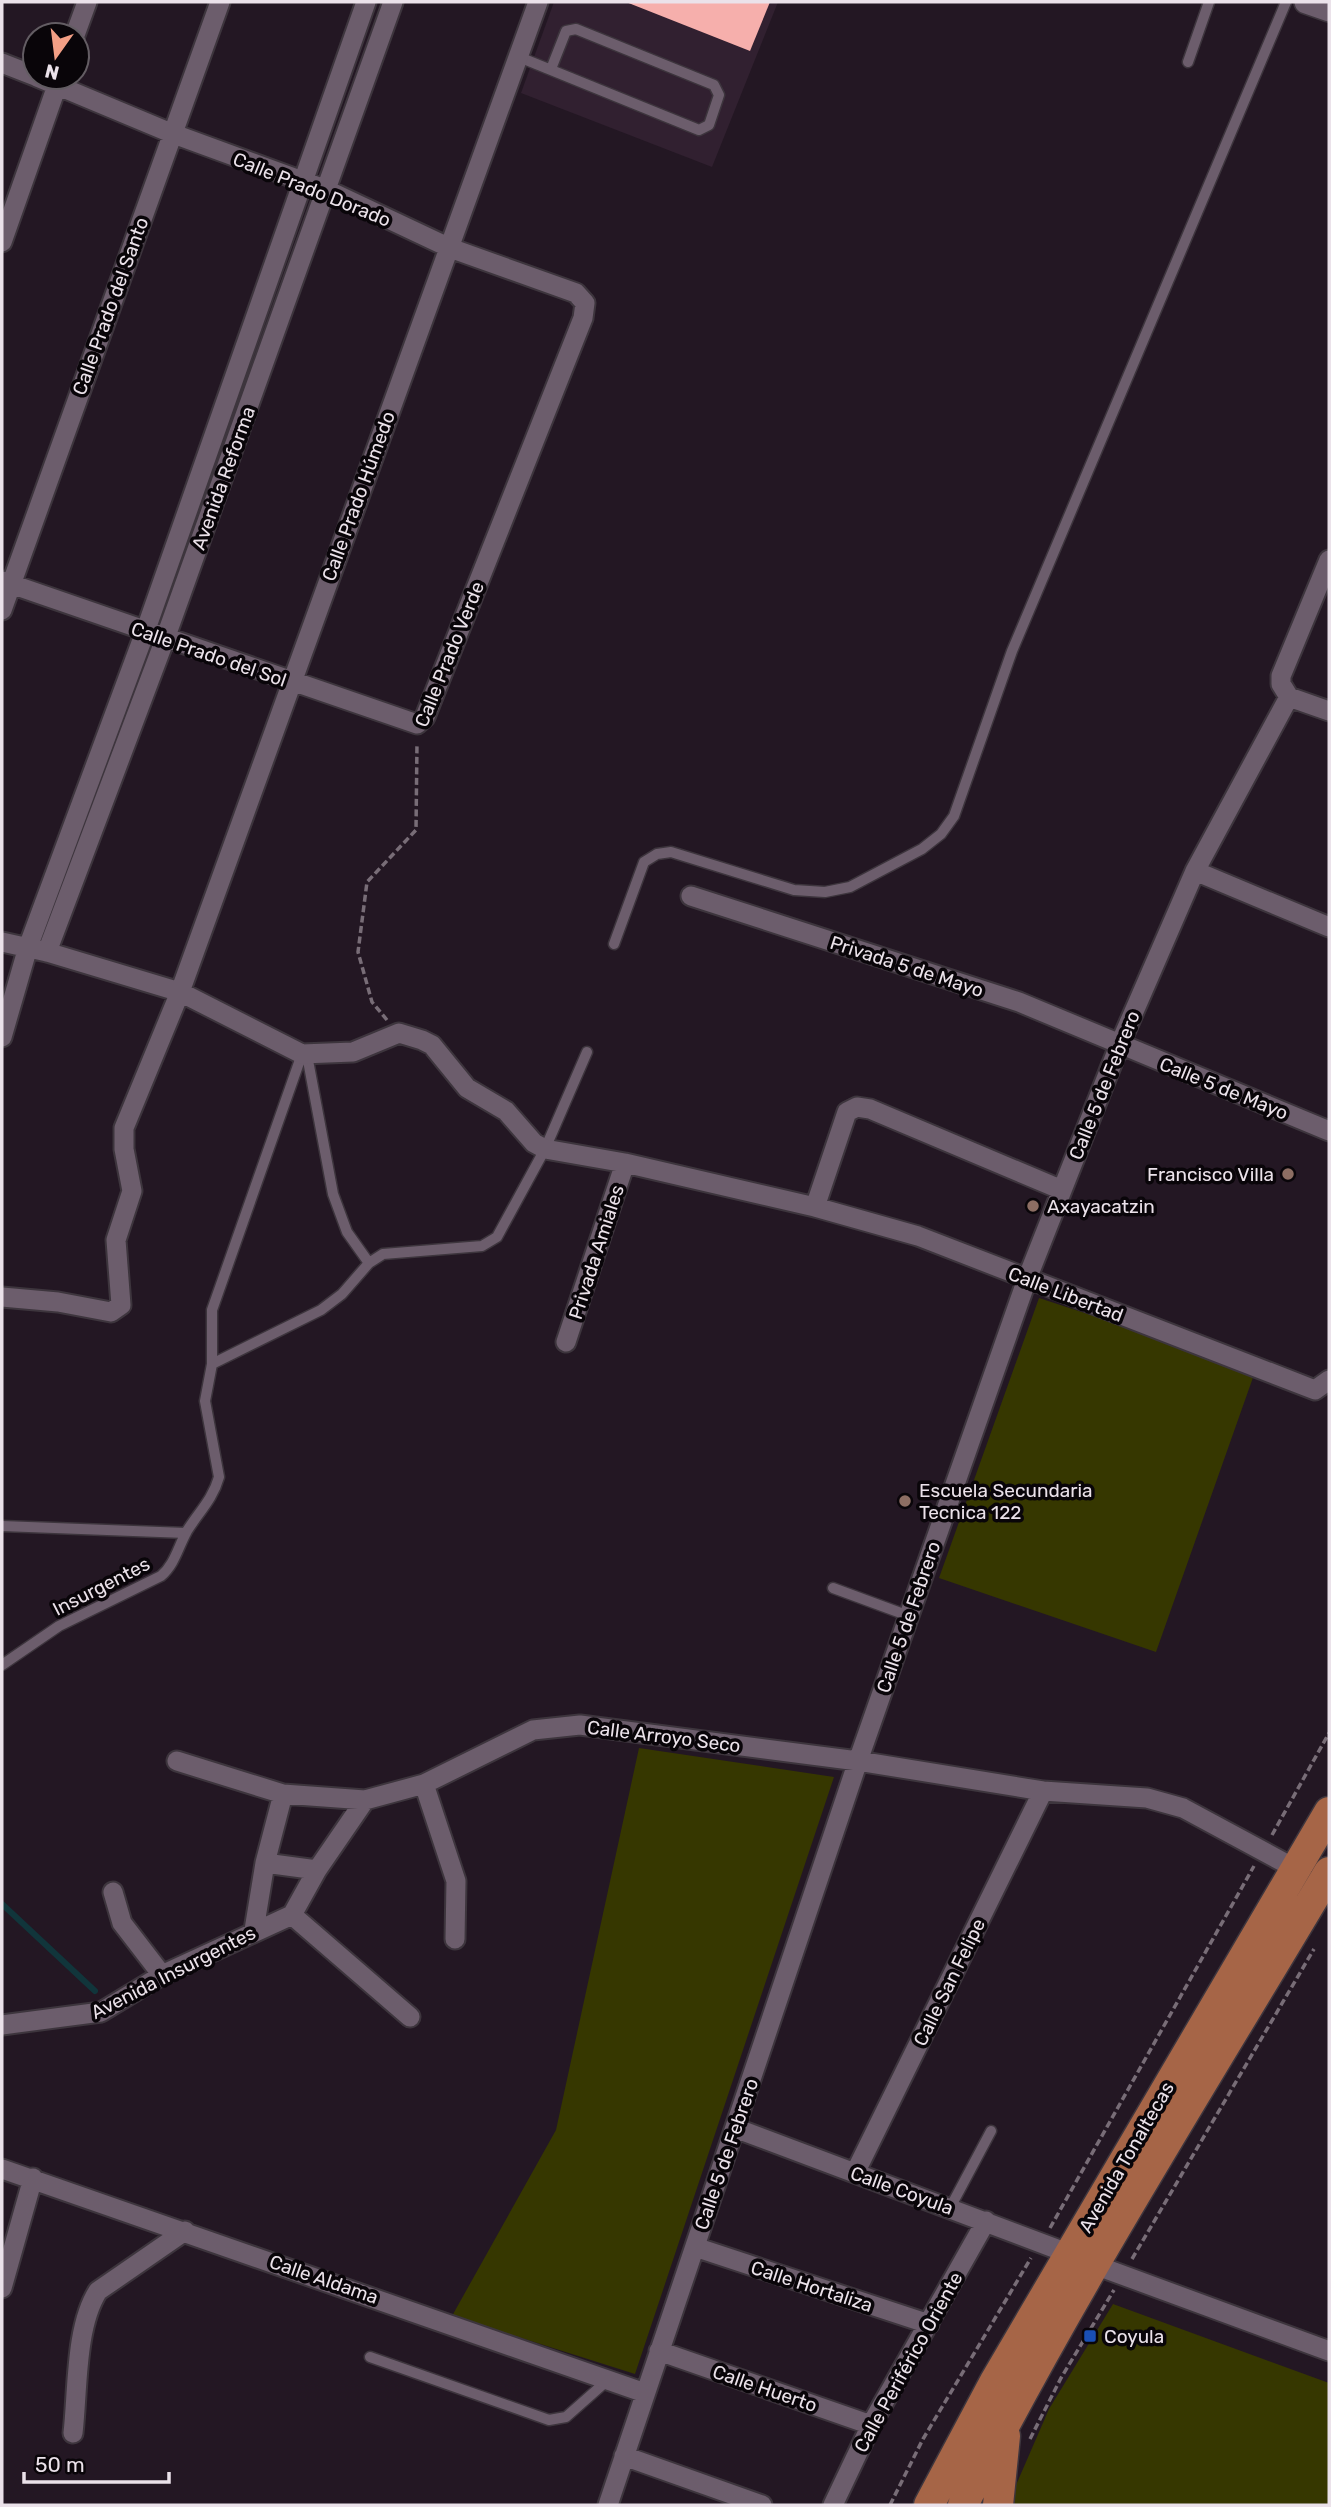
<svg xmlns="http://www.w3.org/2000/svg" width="1331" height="2507" viewBox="0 0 1331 2507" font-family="Rubik,sans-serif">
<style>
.built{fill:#312030}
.green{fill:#363700}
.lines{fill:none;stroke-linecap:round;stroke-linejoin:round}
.stream{stroke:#11353b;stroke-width:6}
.building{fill:#f6afac}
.service-casing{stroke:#3d353d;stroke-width:13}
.minor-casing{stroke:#3d353d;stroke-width:23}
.tertiary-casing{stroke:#3d353d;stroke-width:26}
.primary-casing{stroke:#3d353d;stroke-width:33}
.path{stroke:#786d77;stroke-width:3.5;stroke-dasharray:7 3.5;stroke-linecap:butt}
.service{stroke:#6c5d6c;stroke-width:10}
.minor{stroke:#6c5d6c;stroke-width:19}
.tertiary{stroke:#6c5d6c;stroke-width:23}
.primary{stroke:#a66547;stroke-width:30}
.education-dot{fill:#8d6e63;stroke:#090509;stroke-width:2.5}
.transit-dot{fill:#1a4fb4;stroke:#090509;stroke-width:2.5}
.labels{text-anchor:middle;stroke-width:7;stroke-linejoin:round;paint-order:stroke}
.street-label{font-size:19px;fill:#ebe2ea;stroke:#090509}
.poi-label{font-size:19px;fill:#ebe2ea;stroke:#090509;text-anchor:start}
</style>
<rect width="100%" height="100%" fill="#231723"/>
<path class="built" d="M554,2h224l-66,165 -191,-74z"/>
<path class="green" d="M1039,1298l217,71 -100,283 -217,-74z
M639,1748l195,29 -199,597 -183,-58 104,-186z
M1113,2304l216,79v122h-318l2,-13 36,-83z"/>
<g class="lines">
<path class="stream" d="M2,1904l93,87"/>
</g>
<path class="building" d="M626,2h144l-20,49z"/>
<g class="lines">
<defs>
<path id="service" d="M519,57l180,73 10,-5 10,-30 -5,-10 -138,-56 -10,2 -15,38
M1188,62l21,-60
M614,944l30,-82 13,-8 14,-2 123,38 31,2 25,-5 72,-38 19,-15 13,-18 58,-165 274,-649
M307,1055l26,139 14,38 22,31
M212,1364l109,-54 21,-16 27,-31 14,-9 99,-8 15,-9 48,-88 42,-97
M2,1526l184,7
M833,1588l76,28
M2,1665l57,-39 102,-50c14,-12 17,-29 26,-45 11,-18 26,-32 32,-54l-14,-76 7,-37v-54l90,-256
M950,2208l41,-77
M370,2357l179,63 17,-3 43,-38"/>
<path id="minor" d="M75,35l12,-33
M2,63l33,13
M2,242l58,-165
M2,581l415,143 8,-7 158,-399 2,-15 -9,-10 -126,-45 -123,-58 -156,-57 -134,-56
M2,610l218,-608
M1289,697l40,14
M1195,871l134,56
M691,896l328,106 310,129
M2,942l45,10 133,40 122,62 51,-2 46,-19 23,7 10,5 35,43 39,23 28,32 11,6 80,14 190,44 103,29 397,154 14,-10
M47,952l118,-313 228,-637
M2,1037l26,-90 117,-315 221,-630
M815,1207l32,-95 10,-5 13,2 192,81
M2,1297l56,5 53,10 10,-7 -5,-65 16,-49 -8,-42v-21l56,-136 358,-990
M566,1342l59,-179
M177,1761l106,33 82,6 59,-16 109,-54 47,-5 278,36 185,30 104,7 36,10 113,61
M424,1784l32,97 -1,58
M265,1863l52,7
M113,1892l9,31 40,52
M292,1915l118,102
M254,1930l11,-67 18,-69
M2,2025l99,-13 61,-37 130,-60 25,-45 48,-70
M735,2128l335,126
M2,2169l643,224
M855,2173l188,-382
M695,2247l234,77
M1095,2265l234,86
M2,2288l31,-110
M659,2351l212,74
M73,2433c5,-43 2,-106 25,-142l87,-60
M624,2456l138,49
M608,2505l250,-744 169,-482 92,-233 76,-175 94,-174 -8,-13v-8l48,-116
M833,2505l38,-80 115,-204"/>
<path id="tertiary" d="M1306,2l23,8"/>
<path id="primary" d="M929,2505l66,-124 334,-569
M963,2505c110,-217 242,-424 366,-633
M998,2505l7,-69"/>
</defs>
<use href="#service" class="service-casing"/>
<use href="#minor" class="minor-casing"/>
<use href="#tertiary" class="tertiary-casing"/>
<use href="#primary" class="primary-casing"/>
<path class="path" d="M387,1020l-15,-18 -14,-50 9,-70 49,-52 1,-87
M1272,1835l57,-102
M1050,2228l204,-362
M1132,2259l182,-310
M1030,2439l31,-61 53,-88
M890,2505l33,-66 108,-181"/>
<use href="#service" class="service"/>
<use href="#minor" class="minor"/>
<use href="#tertiary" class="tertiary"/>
<use href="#primary" class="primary"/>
</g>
<g class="education-dot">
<circle cx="1288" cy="1174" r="7"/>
<circle cx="1033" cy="1206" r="7"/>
<circle cx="905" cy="1501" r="7"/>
</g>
<rect class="transit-dot" x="1083" y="2329" width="14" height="14" rx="3.5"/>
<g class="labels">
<g class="street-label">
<text transform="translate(312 189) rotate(22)" y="7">Calle Prado Dorado</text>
<text transform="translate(110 306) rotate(-70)" y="7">Calle Prado del Santo</text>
<text transform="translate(223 478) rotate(-70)" y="7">Avenida Reforma</text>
<text transform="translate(358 496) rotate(-70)" y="7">Calle Prado Húmedo</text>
<text transform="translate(209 654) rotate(19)" y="7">Calle Prado del Sol</text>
<text transform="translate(449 654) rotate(-68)" y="7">Calle Prado Verde</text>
<text transform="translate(907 966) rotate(18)" y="7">Privada 5 de Mayo</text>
<text transform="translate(1104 1085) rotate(-68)" y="7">Calle 5 de Febrero</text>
<text transform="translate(1224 1088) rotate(22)" y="7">Calle 5 de Mayo</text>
<text transform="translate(596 1252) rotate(-72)" y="7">Privada Amiales</text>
<text transform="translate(1066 1294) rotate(21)" y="7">Calle Libertad</text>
<text transform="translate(101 1586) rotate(-27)" y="7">Insurgentes</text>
<text transform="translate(908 1617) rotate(-71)" y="7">Calle 5 de Febrero</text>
<text transform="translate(664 1736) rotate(7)" y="7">Calle Arroyo Seco</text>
<text transform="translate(173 1972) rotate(-27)" y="7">Avenida Insurgentes</text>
<text transform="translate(949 1982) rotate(-64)" y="7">Calle San Felipe</text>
<text transform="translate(726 2154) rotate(-71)" y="7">Calle 5 de Febrero</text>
<text transform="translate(1126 2157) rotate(-60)" y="7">Avenida Tonaltecas</text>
<text transform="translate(902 2190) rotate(20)" y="7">Calle Coyula</text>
<text transform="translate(324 2279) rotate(19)" y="7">Calle Aldama</text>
<text transform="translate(812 2286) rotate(18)" y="7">Calle Hortaliza</text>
<text transform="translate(908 2362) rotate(-61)" y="7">Calle Periférico Oriente</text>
<text transform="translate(765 2388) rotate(19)" y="7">Calle Huerto</text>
</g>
<g class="poi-label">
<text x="1274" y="1181" text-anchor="end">Francisco Villa</text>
<text x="1047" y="1213">Axayacatzin</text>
<text x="919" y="1497">Escuela Secundaria<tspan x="919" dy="22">Tecnica 122</tspan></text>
<text x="1104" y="2343">Coyula</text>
</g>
</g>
<rect width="1331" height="2507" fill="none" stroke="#ebe2ea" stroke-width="7"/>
<g transform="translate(56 56) rotate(194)"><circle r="33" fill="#090509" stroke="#635d63" stroke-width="2"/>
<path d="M0-5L12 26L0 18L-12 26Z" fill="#f39f85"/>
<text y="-10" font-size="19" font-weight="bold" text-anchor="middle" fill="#ebe2ea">N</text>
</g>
<path d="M24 2472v10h145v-10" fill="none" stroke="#ebe2ea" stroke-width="3.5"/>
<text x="35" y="2472" font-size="21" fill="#ebe2ea" stroke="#090509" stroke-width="5" paint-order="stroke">50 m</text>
</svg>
